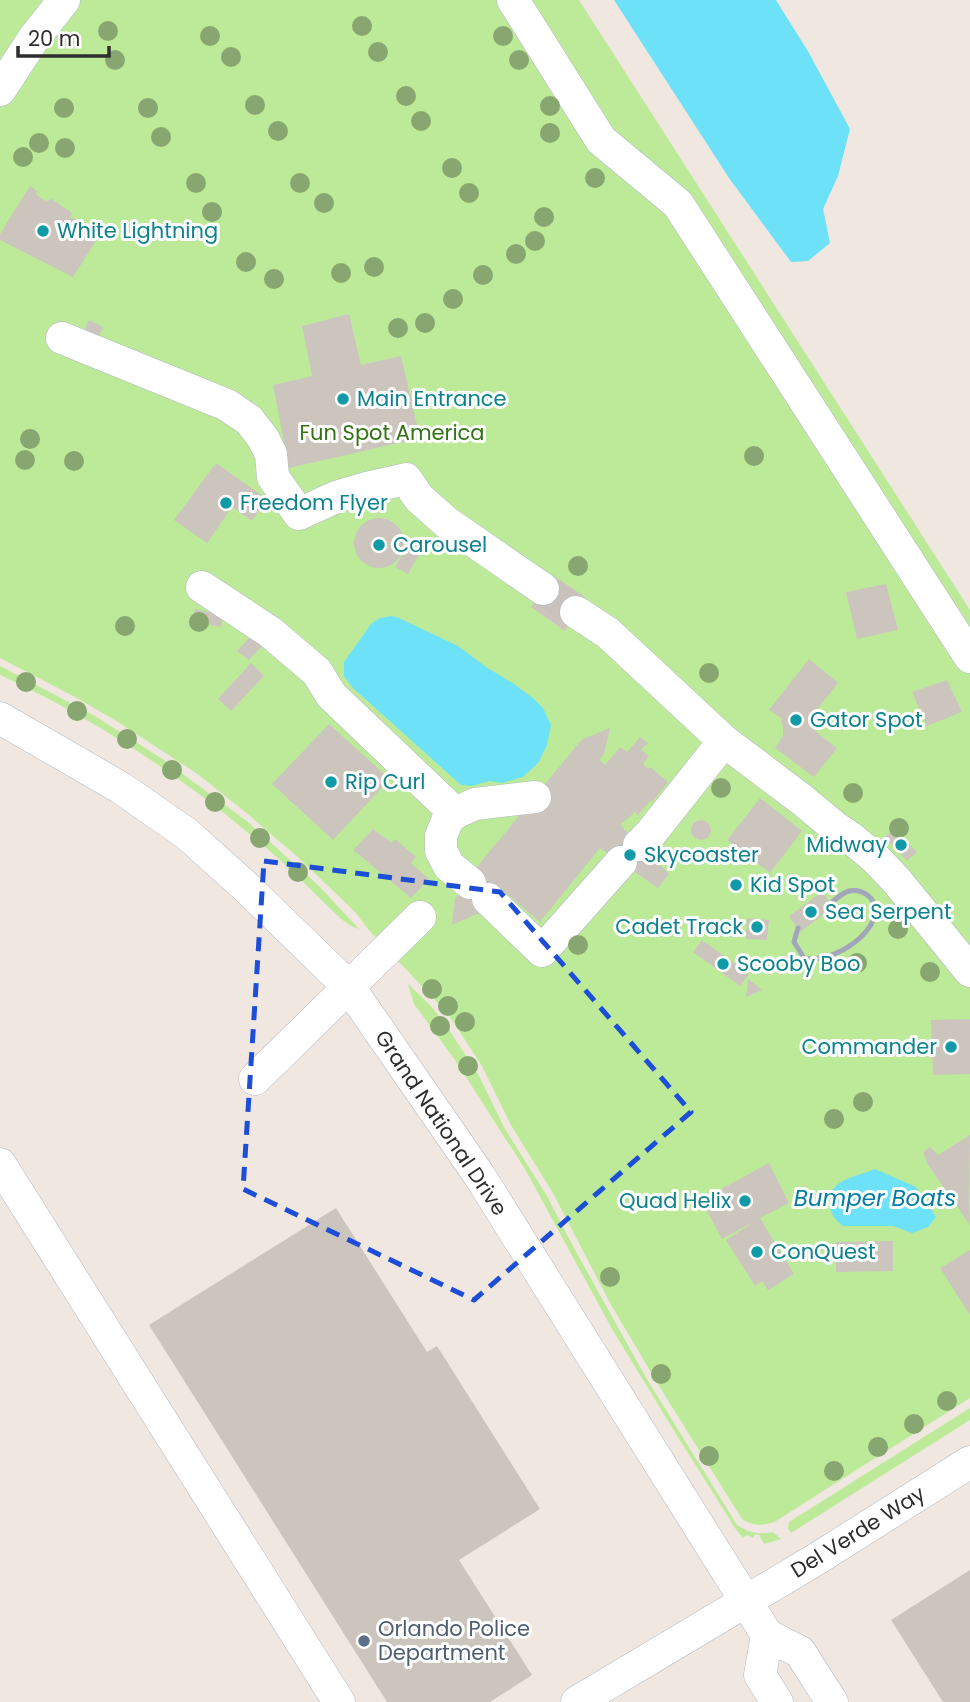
<svg xmlns="http://www.w3.org/2000/svg" width="970" height="1702" viewBox="0 0 970 1702" font-family="Poppins,sans-serif">
<style>
.green{fill:#bdea99}
.water{fill:#6ce1f8}
.building{fill:#cbc5be}
.lines{fill:none;stroke-linecap:round;stroke-linejoin:round}
.minor-tunnel{stroke:#c9c2bc;stroke-width:32;stroke-dasharray:32 16;stroke-linecap:butt}
.minor-casing{stroke:#b4b8c2;stroke-width:33}
.minor{stroke:#fff;stroke-width:32}
.rail{stroke:#a1a7b9;stroke-width:5}
.tree{fill:#88a770}
.marked{fill:none;stroke:#1d4ed8;stroke-width:5;stroke-dasharray:14 9;stroke-linejoin:round}
.culture-dot{fill:#0f9aa8;stroke:#fff;stroke-width:2.5}
.service-dot{fill:#5c6f8a;stroke:#fff;stroke-width:2.5}
.labels{text-anchor:middle;stroke-width:6;stroke-linejoin:round;paint-order:stroke}
.culture-label{font-size:21px;fill:#0d838f;stroke:#fff;text-anchor:start}
.park-label{font-size:21px;fill:#327315;stroke:#fff}
.street-label{font-size:21px;fill:#2e2e2e;stroke:#fff}
.service-label{font-size:21px;fill:#4e5e75;stroke:#fff;text-anchor:start}
.water-label{font-size:23px;font-style:italic;fill:#047da4;stroke:#fff}
</style>
<rect width="100%" height="100%" fill="#f0e7e0"/>
<path class="green" d="M0,0h579l391,610v788l-194,123c-12,5 -22,6 -34,-2l-83,-133 -49,-83 -56,-108 -43,-70 -29,-59 -34,-52 -80,-85 -12,-16 -56,-54 -57,-49 -47,-37 -78,-51 -43,-25 -75,-39z
M0,666l95,50 66,42 87,64 71,64 40,43 -6,-2 -12,-8c-20,-19 -40,-40 -61,-59 -81,-72 -181,-140 -280,-185z
M408,984l21,20 17,21 33,51 26,53 42,67 27,52 71,128 92,149c12,8 22,10 36,7l8,7 -17,5 -5,-9 -4,-1 -2,4 -6,-3 -4,3 -8,-10 -62,-99 -61,-100 -87,-160 -70,-109 -41,-56z
M970,1408v12l-179,113 -3,-5 1,-6z"/>
<path class="water" d="M614,0h162l33,53 41,76 -12,47 -15,33 7,34 -22,18 -17,1 -62,-84z
M392,616l7,2 59,28 28,21 28,17 20,15 9,9 8,17 -4,20 -9,18 -15,14 -21,6 -13,-2 -17,5 -11,-1 -108,-97 -9,-12v-14l27,-38 9,-6z
M875,1169l41,18 20,30 -8,10 -16,6 -19,-7h-50c-8,-6 -13,-13 -14,-23 -2,-23 30,-27 46,-34z"/>
<path class="building" d="M30,186l7,5 -1,3 5,4 5,3 6,-2 20,14 -2,4 5,2 -2,5 14,8 2,-3 10,7 -26,41 -73,-37v-6z
M349,314l12,51 40,-9 19,82 -131,30 -16,-83 39,-9 -10,-50z
M89,320l14,7 -5,12 -14,-8z
M216,463l51,36 -15,22 -20,-14 -25,36 -33,-23z
M354 543a25 25 0 1 1 50 0a25 25 0 1 1-50 0Z
M413,536l13,7 -18,31 -13,-7z
M553,575l32,22 -20,34 -34,-24z
M886,584l12,46 -41,9 -11,-47z
M195,609l28,6 -2,12 -29,-6z
M253,634l13,8 -17,18 -12,-9z
M809,659l29,24 -27,34 2,12 24,19 -23,29 -39,-29 8,-12v-9l-2,-9 -12,-8z
M251,663l13,13 -33,35 -13,-12z
M947,680l15,32 -35,14 -15,-34z
M329,724l61,55 -57,61 -61,-56z
M610,728l-6,26 -5,6 6,5 15,-18 7,5 13,-15 8,6 -7,7 8,6 -6,8 5,5 2,-2 18,15 -15,19 -2,-1 -13,15 -3,-3 -15,13 49,49 -11,14 -58,-40 -60,74 -43,-37 -18,28 -27,12 3,-27 26,-26 -5,-4 102,-124 5,-5z
M760,798l42,33 -32,42 -43,-33z
M691 830a10 10 0 1 1 20 0a10 10 0 1 1-20 0Z
M894,828l23,24 -10,9 -22,-24z
M373,829l19,14 3,-4 21,18 -5,6 18,16 -18,19 -58,-48z
M822,892l12,15 -34,25 -11,-16z
M747,918l22,2 -2,20 -21,-1z
M702,940l47,34 -9,12 -47,-34z
M748,979l14,11 -16,7z
M970,1019v55l-37,1 -2,-55z
M970,1135l-1,69 1,21 -42,-60 -5,-13 7,-5 8,8z
M769,1163l20,40 -29,15 34,56 -26,16 -6,-9 -7,5 -29,-46 29,-19 -33,18 -21,-39z
M336,1208l91,144 10,-6 103,163 -81,51 73,115 -42,27h-103l-238,-377z
M893,1241v30l-57,1v-30z
M970,1250v65l-30,-47z
M970,1570v132h-27l-52,-82z"/>
<g class="lines">
<path class="minor-tunnel" d="M543,589l33,23"/>
<defs>
<path id="minor" d="M513,0l88,140 77,64 292,453
M0,90l34,-52 30,-38
M62,338l165,67 22,15 14,18 8,16 2,23 26,37 37,-17 30,-9 40,-9 13,19 27,24 97,67
M202,587l68,45 47,40 14,23 124,118
M576,612l32,21 116,108 77,58 35,29 15,10 24,20 21,22 74,91
M0,718l121,70 66,46 59,53 103,100 130,188 288,460 33,17 32,50
M639,845l12,-12 73,-92
M470,883l-21,-17 -8,-15v-15l7,-17 7,-6 20,-9 60,-7
M488,899l54,52 79,-89
M255,1079l165,-162
M0,1164l339,538
M767,1635l-7,40 17,27
M577,1702l238,-142 155,-98"/>
</defs>
<use href="#minor" class="minor-casing"/>
<use href="#minor" class="minor"/>
<path class="rail" d="M798,928l-4,14 10,16c24,6 70,-20 71,-47 1,-13 -13,-23 -26,-20 -7,2 -13,8 -18,12"/>
</g>
<g class="tree">
<circle cx="362" cy="26" r="10"/>
<circle cx="108" cy="31" r="10"/>
<circle cx="210" cy="36" r="10"/>
<circle cx="503" cy="36" r="10"/>
<circle cx="378" cy="52" r="10"/>
<circle cx="231" cy="57" r="10"/>
<circle cx="115" cy="60" r="10"/>
<circle cx="519" cy="60" r="10"/>
<circle cx="406" cy="96" r="10"/>
<circle cx="255" cy="105" r="10"/>
<circle cx="550" cy="106" r="10"/>
<circle cx="64" cy="108" r="10"/>
<circle cx="148" cy="108" r="10"/>
<circle cx="421" cy="121" r="10"/>
<circle cx="278" cy="131" r="10"/>
<circle cx="550" cy="133" r="10"/>
<circle cx="161" cy="137" r="10"/>
<circle cx="39" cy="143" r="10"/>
<circle cx="65" cy="148" r="10"/>
<circle cx="23" cy="157" r="10"/>
<circle cx="452" cy="168" r="10"/>
<circle cx="595" cy="178" r="10"/>
<circle cx="196" cy="183" r="10"/>
<circle cx="300" cy="183" r="10"/>
<circle cx="469" cy="193" r="10"/>
<circle cx="324" cy="203" r="10"/>
<circle cx="212" cy="212" r="10"/>
<circle cx="544" cy="217" r="10"/>
<circle cx="535" cy="241" r="10"/>
<circle cx="516" cy="254" r="10"/>
<circle cx="246" cy="262" r="10"/>
<circle cx="374" cy="267" r="10"/>
<circle cx="341" cy="273" r="10"/>
<circle cx="483" cy="275" r="10"/>
<circle cx="274" cy="279" r="10"/>
<circle cx="453" cy="299" r="10"/>
<circle cx="425" cy="323" r="10"/>
<circle cx="398" cy="328" r="10"/>
<circle cx="30" cy="439" r="10"/>
<circle cx="754" cy="456" r="10"/>
<circle cx="25" cy="460" r="10"/>
<circle cx="74" cy="461" r="10"/>
<circle cx="578" cy="566" r="10"/>
<circle cx="199" cy="622" r="10"/>
<circle cx="125" cy="626" r="10"/>
<circle cx="709" cy="673" r="10"/>
<circle cx="26" cy="682" r="10"/>
<circle cx="77" cy="711" r="10"/>
<circle cx="127" cy="739" r="10"/>
<circle cx="172" cy="770" r="10"/>
<circle cx="721" cy="788" r="10"/>
<circle cx="853" cy="793" r="10"/>
<circle cx="215" cy="802" r="10"/>
<circle cx="899" cy="828" r="10"/>
<circle cx="260" cy="838" r="10"/>
<circle cx="298" cy="872" r="10"/>
<circle cx="898" cy="929" r="10"/>
<circle cx="578" cy="945" r="10"/>
<circle cx="857" cy="963" r="10"/>
<circle cx="930" cy="972" r="10"/>
<circle cx="432" cy="989" r="10"/>
<circle cx="448" cy="1006" r="10"/>
<circle cx="465" cy="1022" r="10"/>
<circle cx="440" cy="1026" r="10"/>
<circle cx="468" cy="1066" r="10"/>
<circle cx="863" cy="1102" r="10"/>
<circle cx="834" cy="1119" r="10"/>
<circle cx="610" cy="1277" r="10"/>
<circle cx="661" cy="1374" r="10"/>
<circle cx="947" cy="1401" r="10"/>
<circle cx="914" cy="1424" r="10"/>
<circle cx="878" cy="1447" r="10"/>
<circle cx="709" cy="1456" r="10"/>
<circle cx="834" cy="1471" r="10"/>
</g>
<path class="marked" d="M264,861l236,31 191,220 -217,188 -231,-111z"/>
<g class="culture-dot">
<circle cx="43" cy="231" r="7"/>
<circle cx="343" cy="399" r="7"/>
<circle cx="226" cy="503" r="7"/>
<circle cx="379" cy="545" r="7"/>
<circle cx="796" cy="720" r="7"/>
<circle cx="331" cy="782" r="7"/>
<circle cx="901" cy="845" r="7"/>
<circle cx="630" cy="855" r="7"/>
<circle cx="736" cy="885" r="7"/>
<circle cx="811" cy="912" r="7"/>
<circle cx="757" cy="927" r="7"/>
<circle cx="723" cy="964" r="7"/>
<circle cx="951" cy="1047" r="7"/>
<circle cx="745" cy="1201" r="7"/>
<circle cx="757" cy="1252" r="7"/>
</g>
<circle class="service-dot" cx="364" cy="1641" r="7"/>
<g class="labels">
<g class="culture-label">
<text x="57" y="238">White Lightning</text>
<text x="357" y="406">Main Entrance</text>
<text x="240" y="510">Freedom Flyer</text>
<text x="393" y="552">Carousel</text>
<text x="810" y="727">Gator Spot</text>
<text x="345" y="789">Rip Curl</text>
<text x="887" y="852" text-anchor="end">Midway</text>
<text x="644" y="862">Skycoaster</text>
<text x="750" y="892">Kid Spot</text>
<text x="825" y="919">Sea Serpent</text>
<text x="743" y="934" text-anchor="end">Cadet Track</text>
<text x="737" y="971">Scooby Boo</text>
<text x="937" y="1054" text-anchor="end">Commander</text>
<text x="731" y="1208" text-anchor="end">Quad Helix</text>
<text x="771" y="1259">ConQuest</text>
</g>
<g class="park-label">
<text x="392" y="440">Fun Spot America</text>
</g>
<g class="street-label">
<text transform="translate(441 1123) rotate(56)" y="7">Grand National Drive</text>
<text transform="translate(858 1532) rotate(-32)" y="7">Del Verde Way</text>
</g>
<g class="service-label">
<text x="378" y="1636">Orlando Police<tspan x="378" dy="24">Department</tspan></text>
</g>
<g class="water-label">
<text x="875" y="1206">Bumper Boats</text>
</g>
</g>
<path d="M18 46v10h91v-10" fill="none" stroke="#2e2e2e" stroke-width="3.5"/>
<text x="28" y="46" font-size="21" fill="#2e2e2e" stroke="#ffffff" stroke-width="5" paint-order="stroke">20 m</text>
</svg>
